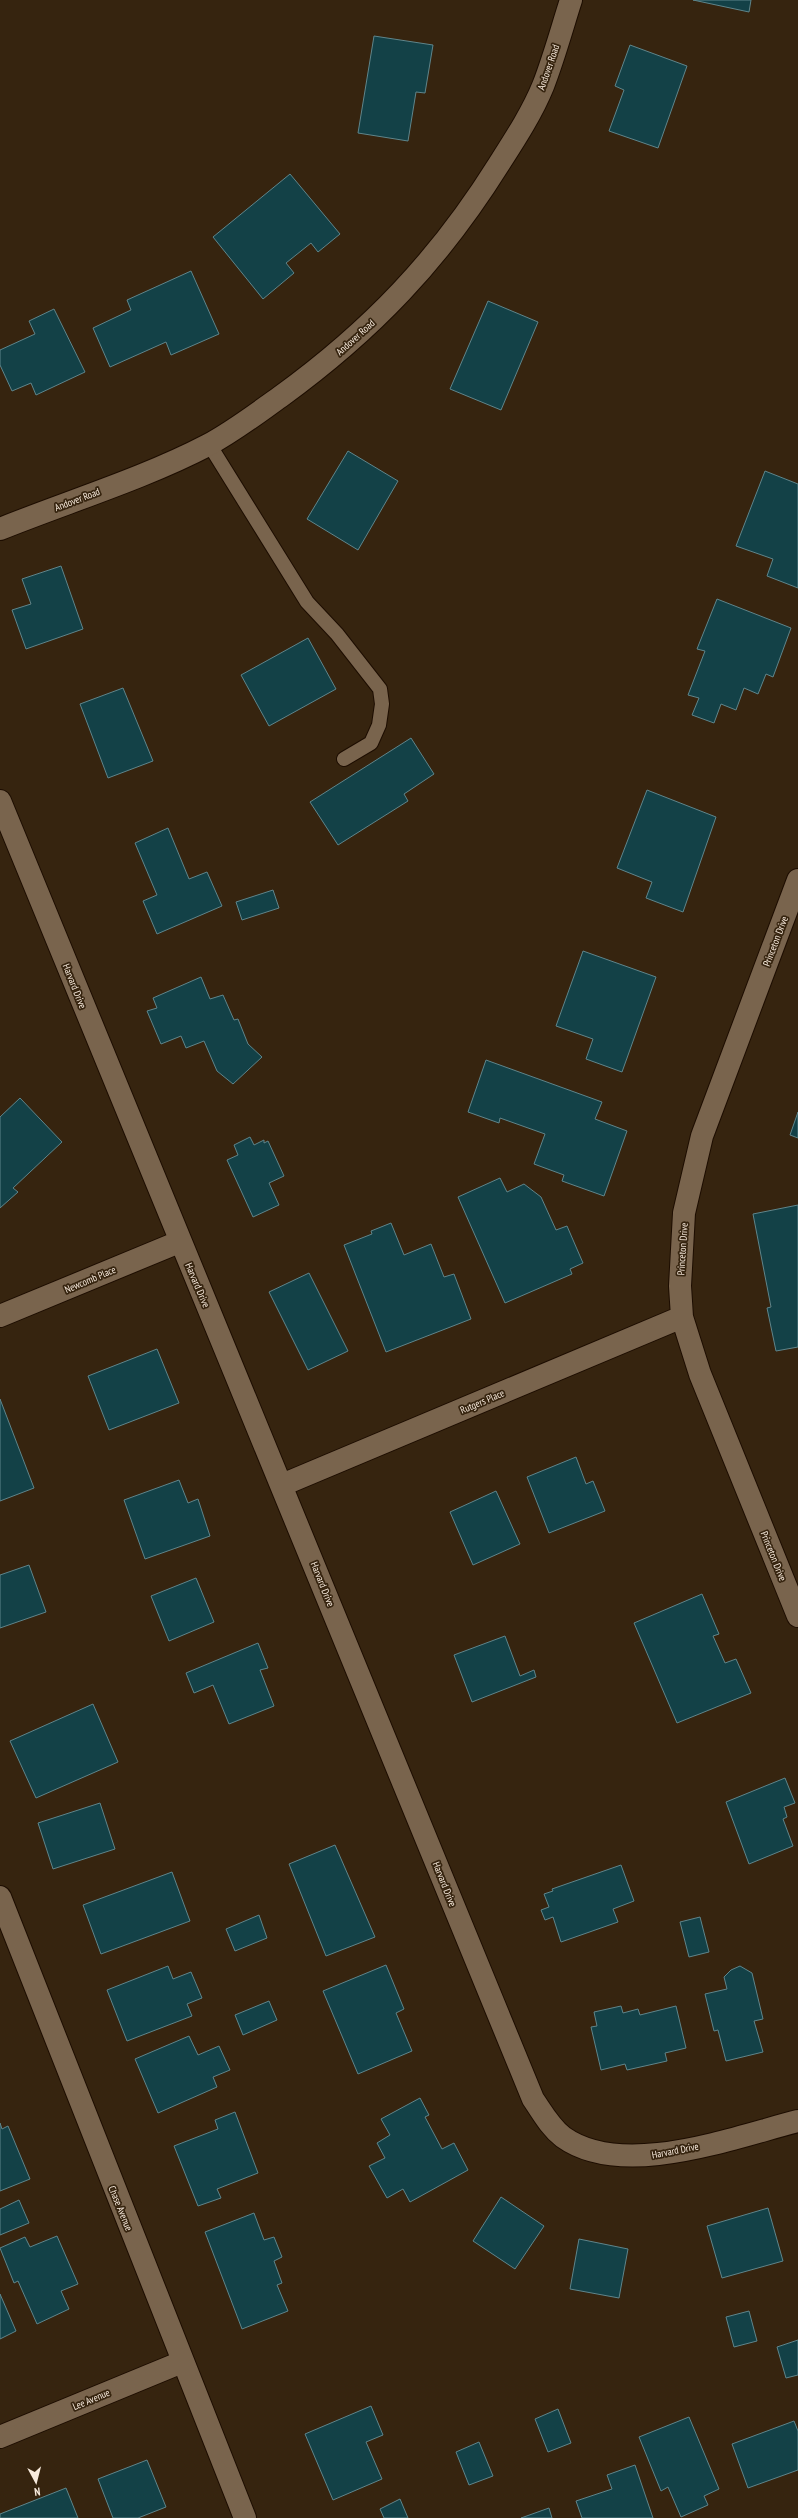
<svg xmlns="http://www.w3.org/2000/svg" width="798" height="2518" viewBox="0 0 798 2518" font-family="'PT Sans Narrow',sans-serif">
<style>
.building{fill:#134147;stroke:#5f858b}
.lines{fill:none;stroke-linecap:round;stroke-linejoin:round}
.service-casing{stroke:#1d0d00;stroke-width:16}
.minor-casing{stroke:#1d0d00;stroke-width:24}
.service{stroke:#79644d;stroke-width:14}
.minor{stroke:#79644d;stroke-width:22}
.labels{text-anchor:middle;stroke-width:3.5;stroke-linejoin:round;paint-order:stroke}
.street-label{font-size:10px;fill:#f8ebde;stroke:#36240f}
</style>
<rect width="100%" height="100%" fill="#36240f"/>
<path class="building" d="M693,0h58l-2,12z
M374,36l59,9 -8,48 -9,-1 -8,49 -50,-8z
M630,45l57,21 -29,82 -49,-17 15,-41 -9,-4z
M290,174l50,60 -22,18 -7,-9 -25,20 8,10 -31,26 -50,-62z
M191,271l28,63 -48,21 -5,-13 -56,25 -17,-39 38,-18 -4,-10z
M488,301l50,21 -37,88 -51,-21z
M54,309l31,63 -49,23 -5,-12 -19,8 -12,-26v-15l35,-16 -6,-13z
M348,451l50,30 -40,69 -51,-31z
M765,471l33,13v104l-31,-12 6,-17 -37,-13z
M61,566l22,63 -57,20 -14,-39 19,-6 -9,-25z
M717,599l74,29 -18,49 -7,-3 -8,20 -14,-6 -8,22 -15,-6 -7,19 -22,-8 7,-17 -11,-3 17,-44 -8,-2z
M308,638l28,51 -67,37 -28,-51z
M123,688l30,73 -45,17 -28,-74z
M411,738l23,36 -30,20 4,7 -70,44 -28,-43z
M647,790l69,27 -33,95 -37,-14 6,-16 -35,-14z
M168,828l21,51 18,-7 15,34 -65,28 -14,-33 14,-6 -22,-52z
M273,890l6,18 -37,12 -6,-18z
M583,951l73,26 -34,95 -36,-13 7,-20 -37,-13z
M201,977l9,22 13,-4 11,25 4,-1 10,25 14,13 -29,27 -16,-13 -13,-30 -18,7 -5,-12 -20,8 -14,-33 10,-3 -4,-10z
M486,1060l116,42 -7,17 32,12 -23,65 -42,-15 2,-6 -30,-11 11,-30 -45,-16 -1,5 -31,-11z
M20,1098l42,44 -49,46 5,4 -18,16v-91z
M798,1112v26l-8,-3z
M250,1137l4,8 10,-5v3l4,-2 16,35 -15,7 10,22 -26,12 -26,-57 11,-5 -4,-10z
M500,1178l7,14 17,-8 17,13 15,33 11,-4 16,37 -13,6 2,5 -67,29 -47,-106z
M798,1205v142l-22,4 -9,-43 4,-1 -18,-93z
M391,1223l13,32 27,-11 13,33 10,-3 17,45 -85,33 -42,-107 28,-11 -1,-3z
M309,1273l39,78 -40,19 -39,-78z
M157,1349l22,54 -70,27 -21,-54z
M0,1399l34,89 -34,13z
M576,1457l10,27 7,-3 12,30 -56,22 -22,-56z
M179,1480l9,23 10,-4 12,37 -65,23 -21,-59z
M496,1491l24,53 -47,21 -23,-53z
M29,1565l17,47 -46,16v-53z
M196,1578l18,44 -45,19 -18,-45z
M702,1594l17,40 -6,2 12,27 11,-4 15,34 -74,30 -43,-100z
M505,1636l15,40 14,-6 2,7 -64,25 -18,-47z
M258,1643l10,25 -8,2 14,36 -45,18 -16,-39 -19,8 -8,-20z
M93,1704l25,58 -82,36 -26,-57z
M785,1778l10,25 -11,4 3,10 -4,2 10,27 -44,18 -23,-62z
M100,1803l15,46 -62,20 -15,-46z
M335,1845l40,92 -49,19 -37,-92z
M621,1865l13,36 -21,8 5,13 -57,20 -8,-25 -8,3 -4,-10 8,-3 -5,-13 9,-3 -1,-2z
M172,1872l18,49 -89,33 -18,-49z
M259,1915l8,23 -32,13 -9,-22z
M700,1917l9,35 -20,5 -9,-35z
M386,1965l18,44 -8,4 16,38 -54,23 -35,-83z
M168,1966l5,13 18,-7 11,26 -15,6 5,12 -65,25 -20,-51z
M740,1966l12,7 11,46 -9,2 9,31 -37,9 -8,-31 -4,1 -9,-37 22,-5 -3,-12 7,-7z
M269,2001l8,19 -34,15 -8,-20z
M621,2006l2,7 15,-4 2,6 36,-9 10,42 -21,5 2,8 -40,9 -2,-6 -24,6 -10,-43 6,-1 -3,-14z
M189,2036l9,19 21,-9 11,24 -17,7 4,10 -59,26 -23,-54z
M420,2098l9,17 -4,2 17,32 12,-6 14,27 -58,32 -7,-13 -16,9 -18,-32 16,-8 -8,-15 13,-8 -9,-16z
M235,2112l23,61 -41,16 4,9 -23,8 -24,-60 44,-17 -3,-9z
M0,2123l2,6 6,-3 22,53 -30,12z
M501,2197l43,29 -29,43 -42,-28z
M19,2200l10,23 -29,12v-26z
M768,2208l15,53 -61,17 -15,-52z
M254,2213l10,27 10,-3 8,20 -8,4 8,22 -5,2 11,26 -46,18 -37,-97z
M57,2236l21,48 -17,7 8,18 -32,15 -19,-43 -4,2 -14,-35 25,-11 5,10z
M579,2239l49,10 -9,49 -49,-9z
M0,2294l16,37 -16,8z
M749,2311l8,30 -23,6 -8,-30z
M798,2340v35l-12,3 -9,-31z
M371,2406l12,29 -17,7 16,37 -49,21 -28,-66z
M558,2409l13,34 -23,9 -13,-33z
M689,2417l30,72 -15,7 4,9 -27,12 -13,-30 -7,4 -22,-54z
M794,2421l4,10v39l-50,18 -16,-44z
M479,2442l14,34 -24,9 -13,-33z
M147,2460l19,47 -28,11h-25l-15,-39z
M635,2465l18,53h-71l-6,-17 36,-12 -5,-14z
M66,2488l12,30h-78v-4z
M400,2499l8,19h-24l-4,-9z
M549,2508l3,10h-31z"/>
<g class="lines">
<defs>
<path id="service" d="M209,444l98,158 30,32 43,55 2,15 -3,21 -8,18 -27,16"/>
<path id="minor" d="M0,529c67,-27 145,-51 208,-84 26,-14 48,-31 72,-48 91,-66 159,-137 219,-233 16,-25 33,-51 44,-78 11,-28 19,-58 28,-86
M0,801l533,1298c9,13 17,28 30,38 60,43 171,0 235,-16
M798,880l-96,256 -18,77 -4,73 2,31 18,57 98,242
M0,1316l179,-74
M282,1485l400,-168
M0,1897l245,621
M0,2437l182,-75"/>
</defs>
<use href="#service" class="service-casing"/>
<use href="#minor" class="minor-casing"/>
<use href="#service" class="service"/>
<use href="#minor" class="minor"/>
</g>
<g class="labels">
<g class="street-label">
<text transform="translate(548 67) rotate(-71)" y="4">Andover Road</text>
<text transform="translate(355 337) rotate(-42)" y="4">Andover Road</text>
<text transform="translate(77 499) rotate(-21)" y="4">Andover Road</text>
<text transform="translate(775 941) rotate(-69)" y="4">Princeton Drive</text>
<text transform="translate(75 986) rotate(68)" y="4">Harvard Drive</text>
<text transform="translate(682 1249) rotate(-86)" y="4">Princeton Drive</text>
<text transform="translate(90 1279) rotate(-23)" y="4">Newcomb Place</text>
<text transform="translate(198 1285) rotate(67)" y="4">Harvard Drive</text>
<text transform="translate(482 1401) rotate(-23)" y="4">Rutgers Place</text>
<text transform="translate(774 1556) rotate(68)" y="4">Princeton Drive</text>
<text transform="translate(323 1584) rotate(68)" y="4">Harvard Drive</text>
<text transform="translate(445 1884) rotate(68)" y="4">Harvard Drive</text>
<text transform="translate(675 2150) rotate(-11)" y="4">Harvard Drive</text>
<text transform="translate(121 2208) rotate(68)" y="4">Chase Avenue</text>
<text transform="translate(91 2399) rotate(-23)" y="4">Lee Avenue</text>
</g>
</g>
<g transform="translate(36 2482) rotate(173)" stroke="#36240f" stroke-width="3" paint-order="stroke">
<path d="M0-3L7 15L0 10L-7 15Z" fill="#f8ebde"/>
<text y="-6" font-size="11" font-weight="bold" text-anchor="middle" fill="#f8ebde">N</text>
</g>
</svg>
